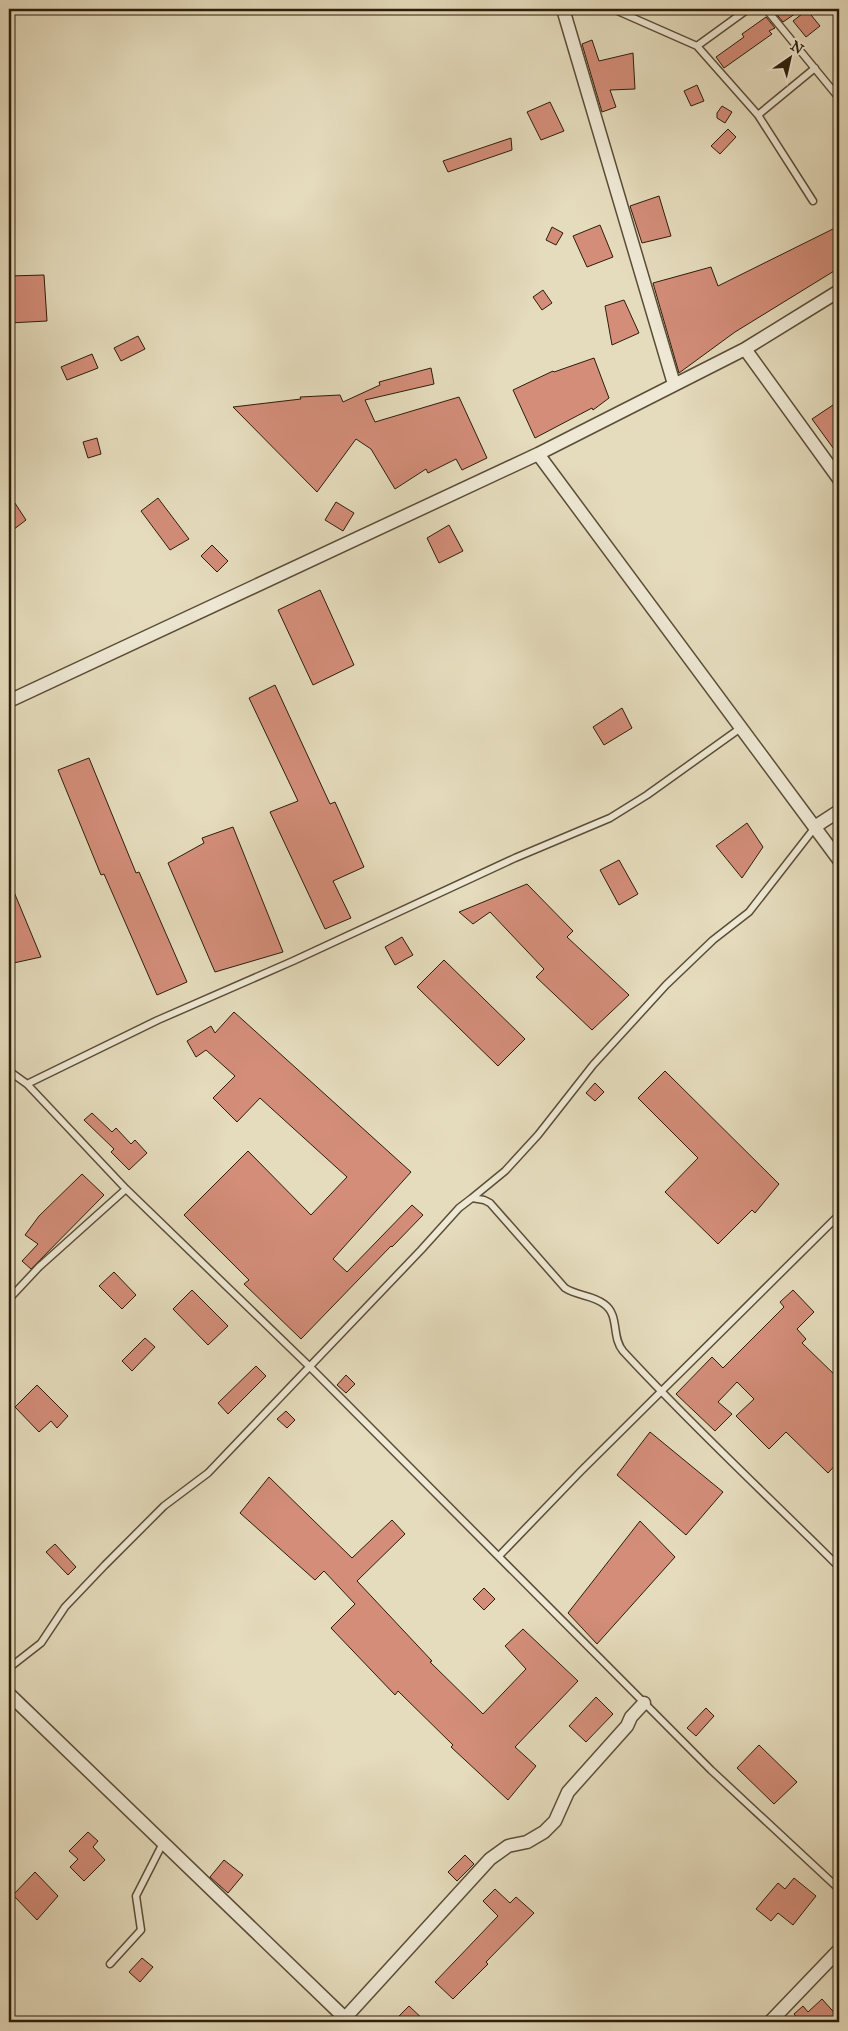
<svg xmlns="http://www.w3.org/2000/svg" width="848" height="2031" viewBox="0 0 848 2031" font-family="'IM FELL Great Primer',serif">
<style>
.building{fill:#d38d79;stroke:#2d1d0a}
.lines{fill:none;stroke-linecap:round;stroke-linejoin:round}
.service-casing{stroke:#5b4d37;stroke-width:9}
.minor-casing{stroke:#5b4d37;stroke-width:15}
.service{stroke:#eee8d4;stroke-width:6}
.minor{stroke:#eee8d4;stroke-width:12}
</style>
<rect width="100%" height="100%" fill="#e5dcbd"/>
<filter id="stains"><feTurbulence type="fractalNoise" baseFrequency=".004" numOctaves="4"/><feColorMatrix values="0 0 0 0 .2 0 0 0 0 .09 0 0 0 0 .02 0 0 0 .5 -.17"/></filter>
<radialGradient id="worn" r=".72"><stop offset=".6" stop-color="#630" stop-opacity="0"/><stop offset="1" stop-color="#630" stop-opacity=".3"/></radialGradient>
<path class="building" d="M777,9h25l-19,13 -9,-11z
M807,10l13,16 -14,11 -13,-16z
M766,17l9,11 -6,3 3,3 -48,34 -8,-11 28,-20 -2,-3z
M592,40l7,21 34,-8 2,36 -25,1 6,17 -14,5 -20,-68z
M697,85l7,16 -13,5 -7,-15z
M550,102l14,29 -23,9 -14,-28z
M722,106l10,6 -7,11 -8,-5v-5z
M728,129l8,8 -16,17 -9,-8z
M511,138l1,12 -64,22 -5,-11z
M659,196l12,40 -29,7 -12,-37z
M600,225l13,32 -26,10 -14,-31z
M839,226v42l-104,64 -56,41 -26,-90 58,-16 7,19z
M552,227l11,6 -7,12 -10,-5z
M44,275l3,46 -38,2v-47z
M543,290l9,13 -10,7 -9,-13z
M624,300l15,33 -27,12 -7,-39z
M138,336l7,13 -24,12 -7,-13z
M92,354l6,14 -31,12 -6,-13z
M594,358l15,40 -16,12 -1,-2 -57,30 -22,-48 40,-19 1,1z
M431,368l3,16 -69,16 10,22 84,-25 28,61 -25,12 -6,-11 -28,14 -2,-4 -31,20 -24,-40 -15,-10 -39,53 -84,-85 68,-8 -1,-2 40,-2 3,7 37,-17 -1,-3z
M839,401v55l-27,-37z
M97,438l4,16 -13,4 -5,-16z
M9,494l17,26 -17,13z
M158,498l31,41 -19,11 -29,-39z
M336,502l18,11 -11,18 -18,-11z
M449,525l14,26 -24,12 -12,-25z
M212,545l16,16 -11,11 -16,-16z
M320,590l34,75 -41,20 -35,-75z
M275,685l55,119 5,-2 29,65 -31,14 18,37 -26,11 -55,-117 28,-11 -49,-103z
M622,708l10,20 -28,17 -11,-18z
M89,758l47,115 3,-1 48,110 -30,13 -53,-121 -3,1 -43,-105z
M747,823l16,24 -21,31 -26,-32z
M233,827l50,125 -68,20 -47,-109 36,-20 -2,-5z
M619,860l19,34 -19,11 -19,-35z
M9,880l32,77 -32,7z
M527,884l46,47 -6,6 62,58 -37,35 -56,-53 8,-8 -54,-57 -17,12 -14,-12z
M402,937l11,18 -18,10 -10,-18z
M444,960l81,79 -27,27 -81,-79z
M234,1012l177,160 -78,87 14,13 65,-67 11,10 -31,32 -1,-1 -90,93 -57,-55 5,-4 -65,-65 64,-64 63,64 36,-38 -87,-79 -23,24 -24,-24 22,-22 -29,-26 -10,7 -9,-16 24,-15 4,7z
M665,1071l114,113 -24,29 -3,-3 -34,34 -53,-52 33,-34 -60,-60z
M595,1083l9,9 -9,9 -9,-8z
M92,1113l20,19 4,-4 15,16 4,-4 12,13 -18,17 -18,-18 3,-3 -30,-29z
M82,1174l22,21 -73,74 -9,-8 16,-17 -13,-9 14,-19z
M114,1272l22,23 -14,14 -23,-23z
M192,1290l36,36 -20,19 -35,-36z
M793,1290l21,22 -17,17 9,10 -4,4 37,36v82l-11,12 -42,-41 -17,17 -33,-33 18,-17 -17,-17 -19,20 14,12 -17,17 -39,-37 36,-37 11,11 61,-61 -4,-5z
M145,1338l10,9 -23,24 -10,-10z
M256,1366l10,10 -38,38 -10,-11z
M346,1375l9,9 -9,9 -9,-8z
M37,1385l31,31 -11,12 -6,-7 -12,11 -24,-25z
M286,1411l9,9 -8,8 -10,-9z
M650,1432l73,60 -37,43 -69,-60z
M269,1477l83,81 40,-38 13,14 -48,47 75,80 -2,1 53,52 43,-45 -21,-23 18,-17 55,52 -63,66 21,19 -28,34 -57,-53 2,-2 -55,-54 -3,4 -64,-67 24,-24 -31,-33 -9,9 -75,-67z
M640,1521l35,36 -78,87 -29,-31z
M55,1544l21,23 -8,8 -22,-23z
M484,1588l11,11 -11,11 -11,-11z
M596,1697l17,17 -27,28 -17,-16z
M706,1708l8,8 -18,20 -9,-8z
M759,1745l38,37 -23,22 -37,-36z
M88,1832l10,9 -5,6 12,13 -21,21 -14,-14 8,-8 -9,-8z
M465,1855l9,9 -17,17 -9,-9z
M224,1860l19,15 -15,18 -18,-16z
M35,1872l23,24 -21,24 -24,-25z
M794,1878l22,18 -23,29 -15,-12 -7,8 -15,-12 22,-26 7,6z
M495,1889l15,14 6,-6 18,16 -48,49 2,2 -35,35 -18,-17 63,-66 -15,-15z
M142,1958l11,9 -13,15 -11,-10z
M822,1999l17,19v4h-42l2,-2 -5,-6 9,-8 5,6z
M409,2006l17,16h-33z"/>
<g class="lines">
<defs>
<path id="service" d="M613,9l84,37 61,69 55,86
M766,9l73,89
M697,46l51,-37
M758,115l57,-47
M9,1071l18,13 99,105 184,178 401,403 128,119
M27,1084l131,-64 135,-59 222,-103 95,-40 37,-23 95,-68
M472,1198l33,-27 33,-36 55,-70 73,-80 47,-45 36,-28 67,-86
M9,1299l30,-32 87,-78
M499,1556l82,-85 258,-256
M9,1668l32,-25 24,-36 40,-42 59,-59 44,-33 213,-223 38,-42 13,-10 12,2 6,3 75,85c12,8 28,7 39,16 16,11 7,33 19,47 69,75 144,144 216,216
M110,1964l31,-34 -5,-34 27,-53"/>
<path id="minor" d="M563,9l111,375
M745,349l94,130
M538,454l301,406
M9,701l529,-247 207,-105 94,-58
M816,826l23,-15
M9,1694l340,328
M345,2018l145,-159 18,-13 19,-4 17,-10 11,-11 13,-29 59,-66 4,-9 13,-14
M770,2022l69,-72"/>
</defs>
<use href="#service" class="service-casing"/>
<use href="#minor" class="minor-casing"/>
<use href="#service" class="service"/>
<use href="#minor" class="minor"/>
</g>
<rect width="848" height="2031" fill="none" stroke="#e5dcbd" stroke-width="30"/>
<rect x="10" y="10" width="828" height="2011" fill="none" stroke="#2d1d0a" stroke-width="2.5"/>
<rect x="15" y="15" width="818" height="2001" fill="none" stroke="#2d1d0a"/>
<g transform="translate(790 58) rotate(34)" stroke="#eee8d4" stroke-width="4" paint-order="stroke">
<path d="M0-4L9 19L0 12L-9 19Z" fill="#2d1d0a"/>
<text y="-8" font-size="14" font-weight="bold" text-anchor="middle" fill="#2d1d0a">N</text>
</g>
<rect width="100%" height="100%" filter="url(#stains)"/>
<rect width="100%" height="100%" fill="url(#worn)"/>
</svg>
